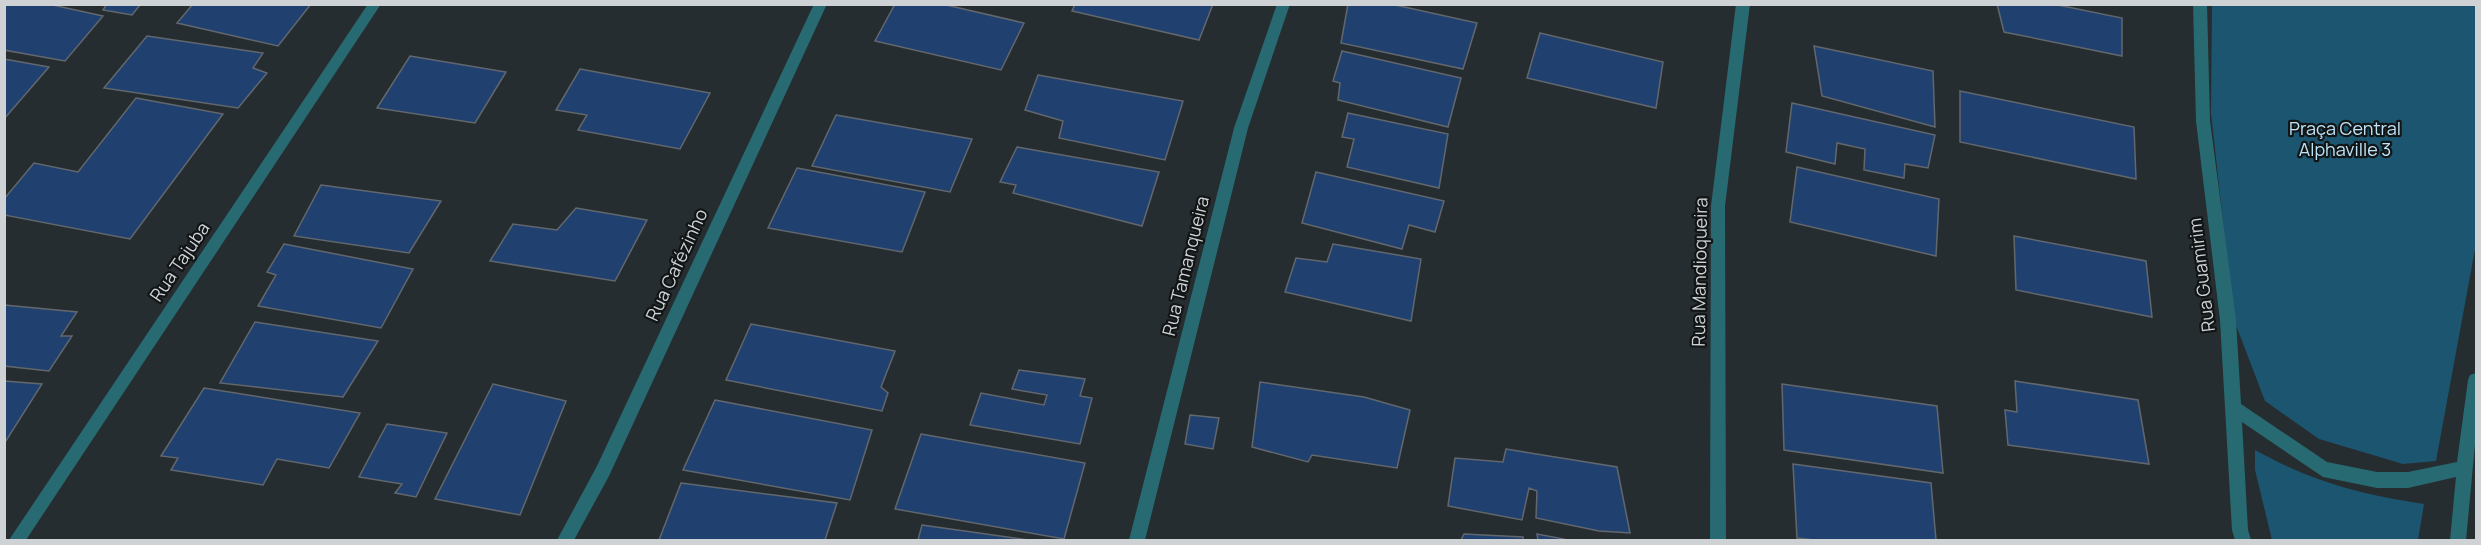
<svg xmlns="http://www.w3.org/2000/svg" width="2481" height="545" viewBox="0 0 2481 545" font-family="Manrope,sans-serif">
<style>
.green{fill:#1b556f}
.building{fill:#20416f;stroke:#62676d;stroke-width:1.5}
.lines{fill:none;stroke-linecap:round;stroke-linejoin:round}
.street{fill:#286a72;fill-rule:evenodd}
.labels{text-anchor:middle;stroke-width:4.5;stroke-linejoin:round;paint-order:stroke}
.park-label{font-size:18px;fill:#bee3f7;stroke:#121516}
.street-label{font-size:18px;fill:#ced2d5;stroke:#121516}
</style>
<rect width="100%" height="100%" fill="#262d30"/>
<path class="green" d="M2212,5h264v239l-40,217 -33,3 -84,-25 -54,-38 -31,-81 -23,-207z
M2255,450c58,32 104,44 169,54l-6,36h-146l-17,-70z"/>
<path class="building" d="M4,4h44l55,12 -38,45 -61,-11z
M107,4h32l1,1 -8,10 -29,-5z
M193,4h118l-33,42 -101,-23z
M895,4h47l82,19 -23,47 -126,-29z
M1075,4h138l-14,36 -127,-29z
M1348,4h43l86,19 -14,46 -122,-26z
M1997,4h56l69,14v38l-118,-24z
M1540,33l123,29 -7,46 -129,-30z
M147,36l116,17 -10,15 14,5 -29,35 -134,-20z
M1814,46l119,25 2,56 -113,-31z
M1342,51l119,27 -13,49 -110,-27 2,-17 -7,-2z
M410,56l96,16 -31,51 -98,-15z
M4,59l45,8 -45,52z
M580,69l130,24 -30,56 -102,-19 9,-15 -31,-5z
M1038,75l145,26 -18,59 -106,-22 4,-17 -38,-11z
M1960,91l174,36 2,52 -176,-37z
M136,98l87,16 -93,125 -126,-24v-16l30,-36 44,9z
M1792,103l143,32 -7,33 -23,-4 -1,14 -40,-8 1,-21 -28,-6 -2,21 -49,-12z
M1348,113l100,21 -9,54 -92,-21 7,-28 -12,-2z
M836,115l136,24 -22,53 -138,-26z
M1017,147l142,25 -17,54 -129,-33 3,-8 -16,-3z
M1797,167l142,32 -3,57 -146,-34z
M797,168l128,24 -23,60 -134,-24z
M1316,172l128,29 -9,31 -26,-7 -7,24 -100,-26z
M321,185l120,16 -32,52 -115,-17z
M576,208l71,12 -32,61 -125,-20 23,-37 44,6z
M2014,236l132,25 6,56 -136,-27z
M284,244l129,25 -32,59 -123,-22 18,-31 -9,-3z
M1333,244l88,15 -10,62 -126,-29 11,-34 31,4z
M4,305l73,7 -16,24h11l-23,35 -45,-5z
M255,322l123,19 -35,56 -123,-14z
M751,324l144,27 -14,36 7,6 -6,18 -156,-31z
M1019,370l66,9 -5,17 12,2 -12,46 -110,-19 11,-32 63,12 3,-10 -35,-6z
M4,381l38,3 -38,60z
M2015,381l123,19 11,64 -141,-19 -3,-35 12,2z
M1260,382l104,15 46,13 -13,58 -85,-13 -4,7 -56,-15z
M493,384l73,17 -46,114 -85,-16z
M1782,384l155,22 6,67 -159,-23z
M204,388l156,25 -31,55 -52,-9 -14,26 -92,-15 7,-12 -17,-2z
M715,400l157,30 -22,70 -167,-30z
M1190,415l29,3 -6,31 -28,-5z
M387,424l60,9 -31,64 -21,-4 7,-9 -43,-7z
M921,434l164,29 -21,76 -169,-30z
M1506,449l111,18 13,66 -31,-2 -63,-13 1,-27 -8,-3 -7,32 -74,-14 7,-48 48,4z
M1793,464l138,19 5,57h-122l-17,-2z
M681,483l156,20 -12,37h-166z
M922,525l106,15h-110z
M1464,534l59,3v3h-62z
M1537,534l27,5v1h-26z"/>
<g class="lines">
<path class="street" d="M368,4h13l-355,536h-17z
M814,4h13l-218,472 -35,64h-17l40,-74z
M1277,4h13l-42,124 -103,412h-16l105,-412z
M1736,4h14l-25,202 1,334h-16l1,-334z
M2193,4h14l3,117 26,199 5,84 86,58 50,10h31l49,-10 11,-82 2,-5 6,-2v61l-10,106h-16l6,-63 -48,11h-31l-54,-11 -81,-55 6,108 3,10h-16l-3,-10 -12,-210 -24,-199z"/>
</g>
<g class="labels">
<g class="park-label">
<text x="2345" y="135">Praça Central<tspan x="2345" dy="21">Alphaville 3</tspan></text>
</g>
<g class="street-label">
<text transform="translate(180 262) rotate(-56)" y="6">Rua Tajuba</text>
<text transform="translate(677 265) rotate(-65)" y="6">Rua Cafézinho</text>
<text transform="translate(1186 266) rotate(-76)" y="6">Rua Tamanqueira</text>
<text transform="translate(1700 272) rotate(-89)" y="6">Rua Mandioqueira</text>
<text transform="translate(2202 275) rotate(-97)" y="6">Rua Guamirim</text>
</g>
</g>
<rect width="2481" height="545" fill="none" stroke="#ced2d5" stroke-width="12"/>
</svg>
